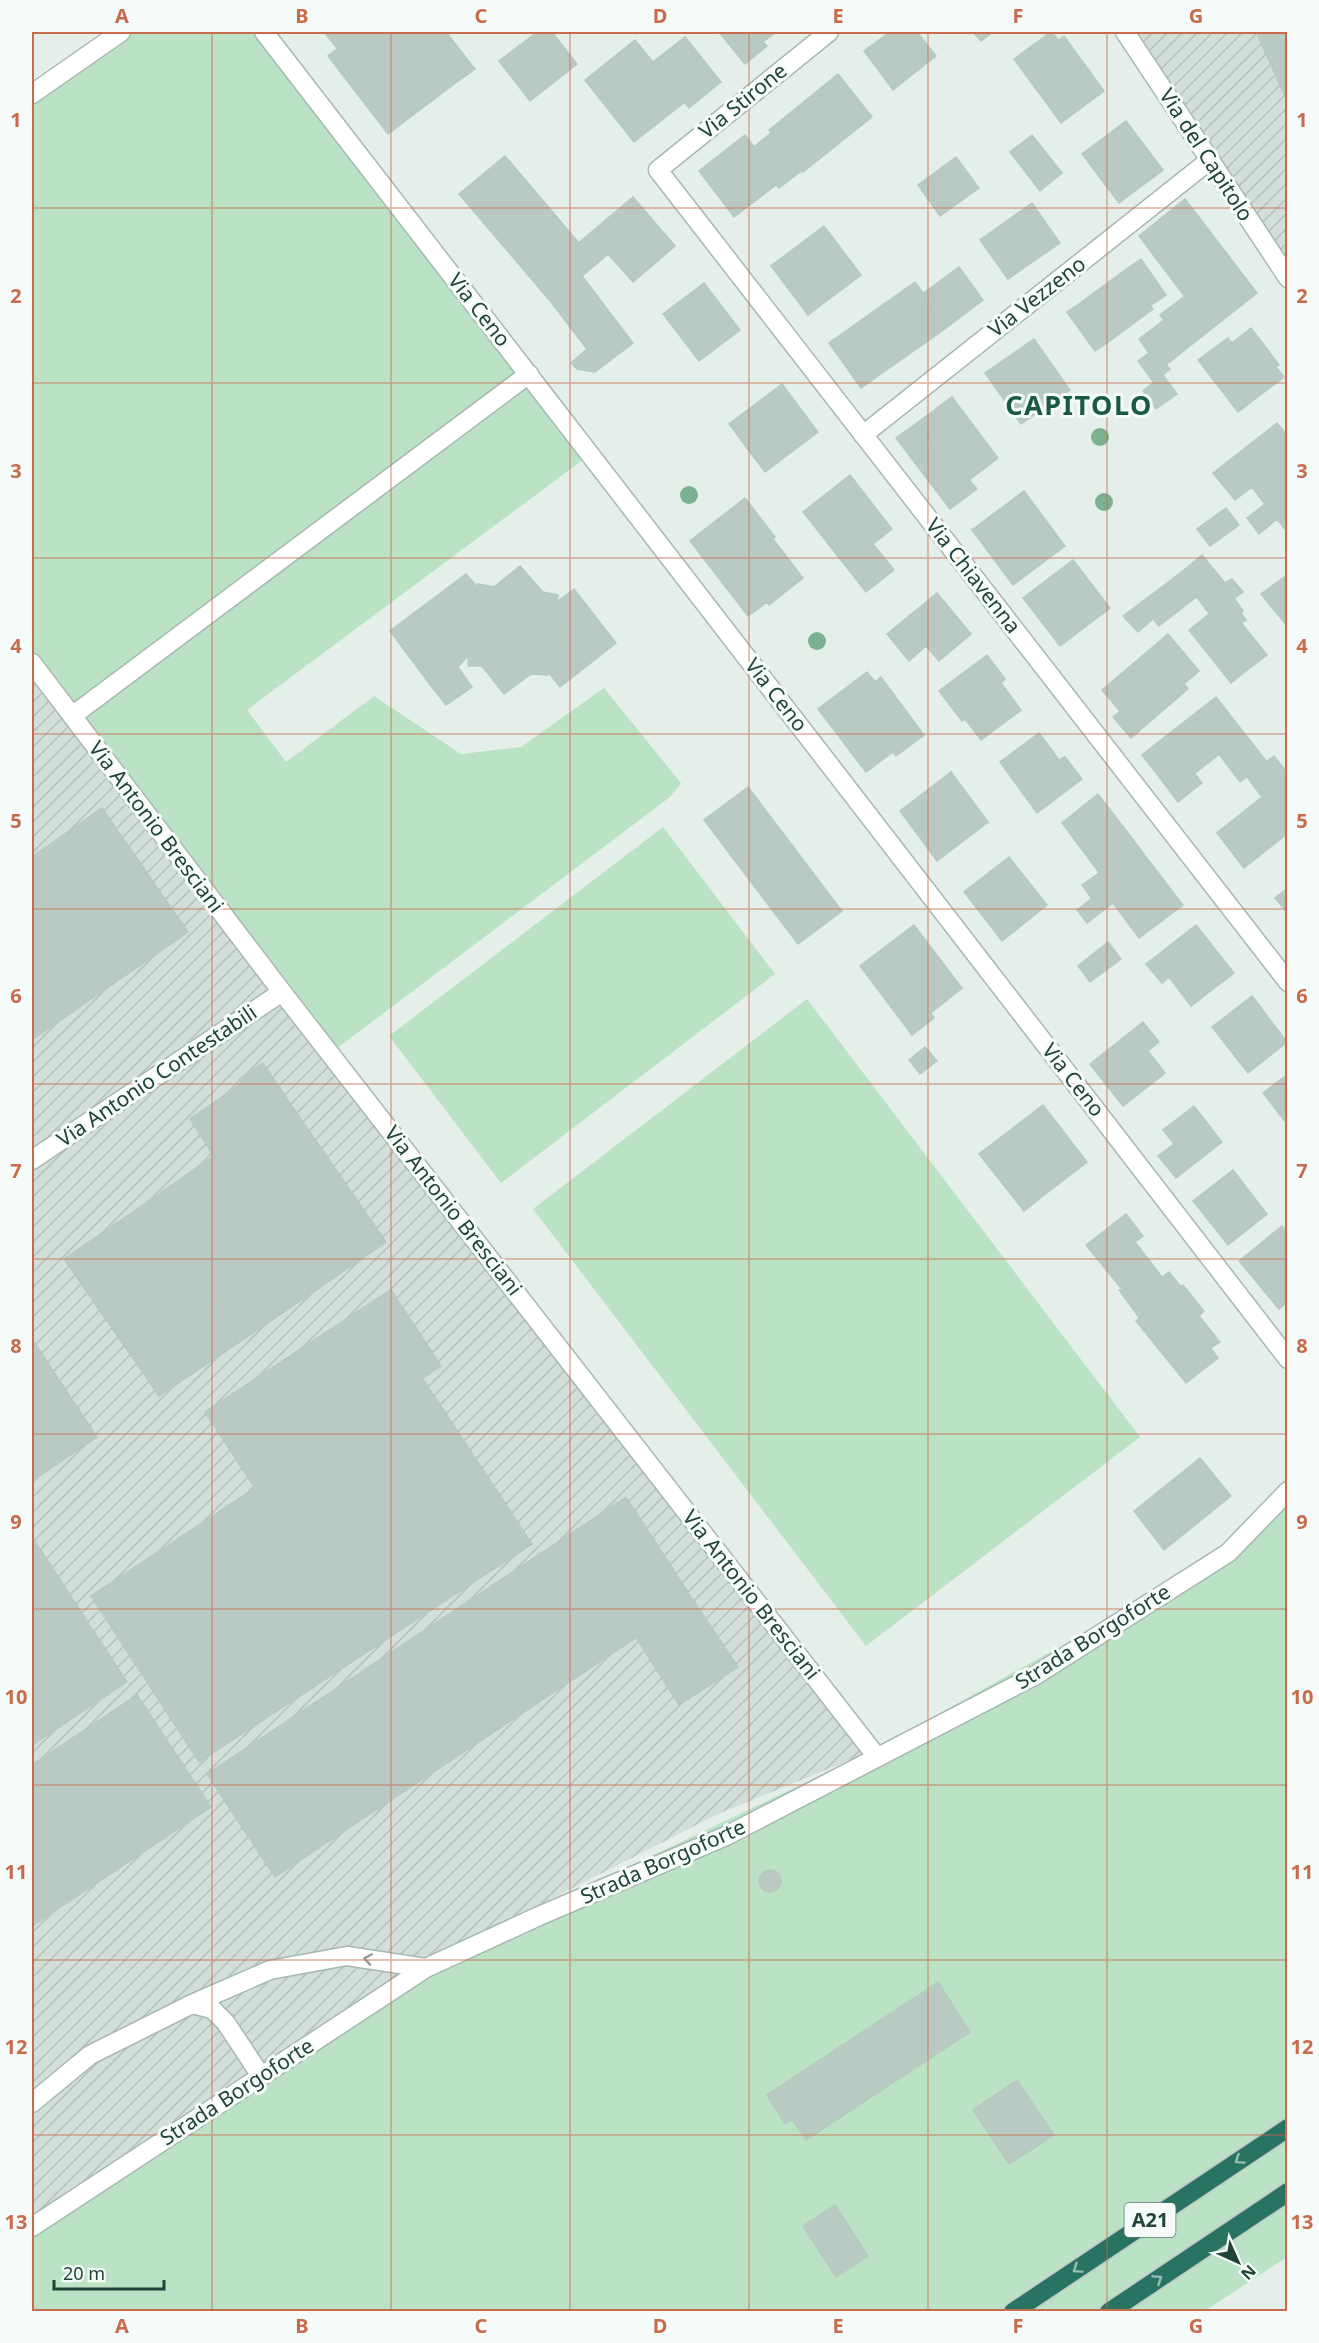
<svg xmlns="http://www.w3.org/2000/svg" width="1319" height="2343" viewBox="0 0 1319 2343" font-family="'Noto Sans',sans-serif">
<style>
.industrial{fill:url(#industrial-furrows)}
.green{fill:#bbe2c4}
.building{fill:#b9cac3;stroke:#b5cac1;stroke-width:1.5}
.lines{fill:none;stroke-linecap:round;stroke-linejoin:round}
.minor-casing{stroke:#a6b8b1;stroke-width:21}
.highway-casing{stroke:#c1cac8;stroke-width:21}
.minor{stroke:#fff;stroke-width:18}
.highway{stroke:#297362;stroke-width:18}
.tree{fill:#7cb190}
.oneway{stroke:#90a19c}
.oneway2{stroke:#99beb4}
.grid{fill:none;stroke:#c86a4c;stroke-width:1.5;stroke-opacity:0.55}
.labels{text-anchor:middle;stroke-width:6;stroke-linejoin:round;paint-order:stroke}
.shield{fill:#f5fbf8;stroke:#617a72;stroke-width:1.5}
.shield-label{font-size:20px;font-weight:bold;fill:#214339}
.street-label{font-size:21px;fill:#214339;stroke:#f5fbf8}
.district-label{font-size:27px;font-weight:bold;letter-spacing:1.5px;fill:#1a5847;stroke:#f5fbf8}
.neatline{fill:none;stroke:#c86a4c;stroke-width:2}
.grid-label{font-size:20px;text-anchor:middle;font-weight:bold;fill:#c86a4c}
</style>
<defs>
<pattern id="industrial-furrows" width="10" height="10" patternUnits="userSpaceOnUse" patternTransform="scale(1.5)"><rect width="10" height="10" fill="#d2dfd9"/><path d="M-1 1l2-2M0 10L10 0M9 11l2-2" fill="none" stroke="#b4c1bb"/></pattern>
</defs>
<rect width="100%" height="100%" fill="#e4efea"/>
<path class="industrial" d="M1128,32h159v249z
M32,657l840,1094 -154,63 -300,153 -386,255z"/>
<path class="green" d="M123,32h140l321,427 -337,251 39,52 88,-66 87,58 60,-7 83,-59 77,95 -11,14 -338,255 -300,-395v-561z
M663,827l112,147 -274,209 -112,-147z
M807,999l333,438 -274,209 -333,-437z
M1287,1492v765l-84,55h-1171v-89l386,-256 454,-216 358,-199z"/>
<path class="building" d="M324,32h34l-21,16z
M358,32h56l40,52 -66,50 -60,-78z
M414,32h21l-14,10z
M435,32h11l29,37 -21,15 -33,-42z
M537,32h15l25,32 -47,37 -31,-40z
M719,32h57l-13,10 4,4 -22,18z
M890,32h27l19,24 -43,34 -29,-39z
M973,32h20l-12,9z
M1051,32l8,8 5,-4 40,55 -43,32 -47,-64z
M1256,32h32v71l-27,-60z
M685,37l36,45 -32,26 -36,-46z
M635,40l50,62 -51,40 -49,-62z
M838,74l34,43 -69,55 -34,-42z
M1126,121l37,49 -44,33 -37,-49z
M771,133l30,38 -22,17 -3,-3 -42,32 -35,-46 46,-36 9,12z
M1032,135l30,38 -22,18 -30,-39z
M505,156l74,87 -3,2 17,22 -42,35 -92,-108z
M956,157l23,31 -39,28 -22,-31z
M633,197l42,49 -42,36 -25,-28 -15,13 -17,-22z
M1185,199l72,94 -47,37 -71,-94z
M1032,203l28,40 -52,36 -28,-39z
M824,226l37,49 -53,40 -37,-49z
M1141,259l25,36 -16,11 -25,-36z
M959,267l24,33 -37,28 -25,-33z
M1125,270l28,39 -46,34 -28,-39z
M582,276l51,67 -38,29 -18,-3 -6,-6 16,-14 -36,-47z
M915,282l8,11 -2,2 25,33 -85,60 -32,-45z
M704,283l36,47 -41,31 -36,-47z
M1185,296l25,34 -24,19 -26,-34z
M1079,304l18,24 -13,8 -17,-24z
M1164,320l22,29 -20,16 4,4 -16,14 -16,-22 11,-8 -10,-14z
M1097,328l10,15 -12,8 -11,-15z
M1251,328l28,37 -3,2 8,10 -46,35 -40,-52 30,-22 4,5z
M1034,339l36,51 -49,34 -36,-51z
M1163,375l14,19 -21,15 -13,-18z
M782,384l36,48 -53,40 -36,-48z
M952,397l46,61 -34,26 -47,-61z
M917,423l47,61 6,-3 7,8 -27,20 -54,-71z
M1277,423l11,13v97l-11,-14 -18,15 -12,-16 18,-14 -13,-17 -17,13 -22,-27z
M850,475l42,54 -19,15 21,26 -28,22 -63,-80z
M1024,491l41,55 -52,39 -41,-55z
M745,498l30,39 -2,2 30,39 -34,27 -2,-3 -19,14 -58,-75z
M1226,508l13,17 -29,21 -13,-17z
M1202,555l23,28 7,-4 11,13 -32,24 -32,-42z
M1073,560l37,48 -50,38 -37,-48z
M520,566l23,26 15,3 -2,15 19,27 -27,22v16l-17,-1 -27,20 -22,-28h-14l1,-18 -20,-27 26,-21 3,-16 16,3z
M466,574l13,15 -4,11 -26,21 20,27 -2,9 -9,10 -27,19 -41,-55z
M1179,574l17,23 -37,29 -6,-7 -15,13 -15,-16z
M1288,574v53l-27,-33z
M574,589l42,54 -56,44 -12,-15v-13l27,-22 -19,-27 1,-8z
M937,593l34,41 -32,27 -13,-15 -17,15 -22,-27z
M1234,598l9,13 -2,2 5,7 -4,3 -3,-3 -15,13 -13,-17z
M1209,614l42,53 -20,16 -42,-53z
M1239,620l28,35 -16,12 -27,-34z
M1168,634l31,37 -15,13 4,5 -57,49 -18,-21 7,-6 -18,-21z
M987,655l18,24 -4,4 20,27 -40,30 -16,-21 -3,2 -23,-30z
M458,667l14,20 -26,18 -15,-19z
M867,672l8,10 6,-5 43,58 -28,21 -3,-4 -27,20 -48,-63z
M1216,697l29,37 -51,40 -14,-19 -23,19 -15,-19z
M1039,733l20,27 6,-3 17,22 -45,34 -37,-51z
M1245,734l21,27 -26,21 -21,-28z
M1180,755l22,28 -24,19 -21,-28z
M1274,756l14,18v59l-44,35 -27,-35 45,-36 -15,-20z
M951,772l37,50 -51,39 -37,-50z
M748,787l94,124 -44,33 -94,-124z
M1098,794l40,52 -38,28 -38,-51z
M102,808l86,124 -156,108v-183z
M1138,846l8,11 -54,42 -10,-14z
M1009,857l38,48 -45,36 -38,-49z
M1146,857l37,48 -44,33 -26,-35 -26,20 -10,-13z
M1288,888v25l-13,-15z
M914,925l48,63 -31,25 3,5 -22,17 -52,-69z
M1196,925l38,48 -43,33 -22,-29 -7,6 -16,-19z
M1108,942l13,17 -31,23 -12,-16z
M1252,996l35,46 -39,31 -36,-46z
M1143,1022l16,20 -11,9 17,22 -42,33 -33,-42z
M925,1047l12,14 -17,13 -11,-14z
M263,1063l31,46 -77,52 -27,-42 52,-36 -3,-4z
M1288,1074v51l-25,-32z
M1043,1105l44,57 -48,37 -44,-57z
M1194,1106l28,36 -46,36 -18,-22 16,-12 -11,-14z
M294,1109l92,133 -74,51 -95,-132z
M995,1142l44,57 -15,12 -45,-57z
M215,1155l97,138 -74,50 -98,-136z
M1233,1170l34,44 -39,31 -35,-44z
M140,1207l98,136 -79,53 -95,-137z
M1126,1214l17,22 -8,6 17,22 -31,24 -35,-43z
M1282,1226l6,7v69l-9,7 -40,-48z
M1152,1264l10,13 7,-5 12,15 -41,32 -21,-29z
M1183,1285l21,26 -5,5 21,26 -9,6 7,10 -32,25 -50,-62z
M391,1290l50,76 -18,12 -51,-76z
M372,1302l160,242 -333,218 -108,-166 164,-108 -50,-76z
M32,1339l65,98 -65,44z
M1200,1458l31,38 -67,54 -30,-39z
M626,1497l67,103 -418,277 -68,-103z
M32,1537l95,145 -95,63z
M693,1600l45,67 -59,38 -43,-68z
M137,1695l74,112 -179,119v-161z
M759 1881a11 11 0 1 1 22 0a11 11 0 1 1-22 0Z
M938,1982l32,50 -164,108 -14,-21 -7,5 -18,-29z
M1017,2080l37,55 -45,29 -36,-54z
M835,2205l33,51 -32,21 -33,-51z"/>
<g class="lines">
<defs>
<path id="minor" d="M264,32l1024,1327
M829,32l-171,138 630,812
M1125,32l163,246
M32,94l89,-62
M863,435l347,-275
M32,663l250,329 595,765
M72,716l457,-342
M32,1160l250,-168
M192,2004l78,-34 77,-14 79,12
M32,2103l58,-48 102,-51 20,5 14,14 35,53
M32,2227l394,-259 113,-52 187,-80 310,-161 192,-122 60,-62"/>
<path id="highway" d="M1013,2312l275,-184
M1109,2312l179,-120"/>
</defs>
<use href="#minor" class="minor-casing"/>
<use href="#highway" class="highway-casing"/>
<use href="#minor" class="minor"/>
<use href="#highway" class="highway"/>
</g>
<g class="tree">
<circle cx="1100" cy="437" r="9"/>
<circle cx="689" cy="495" r="9"/>
<circle cx="1104" cy="502" r="9"/>
<circle cx="817" cy="641" r="9"/>
</g>
<defs><path id="oneway-chevron" d="M-2-3.5L2.5 0L-2 3.5" fill="none" stroke-width="1.6" stroke-linecap="round" stroke-linejoin="round" transform="scale(1.5)"/></defs>
<use class="oneway" href="#oneway-chevron" transform="translate(368 1959) rotate(-171)"/>
<g class="oneway2">
<use href="#oneway-chevron" transform="translate(1239 2160) rotate(146)"/>
<use href="#oneway-chevron" transform="translate(1077 2269) rotate(146)"/>
<use href="#oneway-chevron" transform="translate(1158 2279) rotate(-34)"/>
</g>
<path class="grid" d="M212,32v2280M391,32v2280M570,32v2280M749,32v2280M928,32v2280M1107,32v2280M32,208h1256M32,383h1256M32,558h1256M32,734h1256M32,909h1256M32,1084h1256M32,1259h1256M32,1434h1256M32,1609h1256M32,1785h1256M32,1960h1256M32,2135h1256"/>
<g class="labels">
<rect class="shield" x="1124.5" y="2203" width="51" height="34" rx="4.5"/>
<g class="shield-label">
<text x="1150" y="2227">A21</text>
</g>
<g class="street-label">
<text transform="translate(743 101) rotate(-39)" y="7">Via Stirone</text>
<text transform="translate(1206 155) rotate(57)" y="7">Via del Capitolo</text>
<text transform="translate(1037 297) rotate(-38)" y="7">Via Vezzeno</text>
<text transform="translate(479 310) rotate(52)" y="7">Via Ceno</text>
<text transform="translate(973 576) rotate(52)" y="7">Via Chiavenna</text>
<text transform="translate(776 695) rotate(52)" y="7">Via Ceno</text>
<text transform="translate(156 827) rotate(53)" y="7">Via Antonio Bresciani</text>
<text transform="translate(157 1076) rotate(-34)" y="7">Via Antonio Contestabili</text>
<text transform="translate(1073 1080) rotate(52)" y="7">Via Ceno</text>
<text transform="translate(453 1211) rotate(52)" y="7">Via Antonio Bresciani</text>
<text transform="translate(751 1595) rotate(52)" y="7">Via Antonio Bresciani</text>
<text transform="translate(1093 1637) rotate(-32)" y="7">Strada Borgoforte</text>
<text transform="translate(663 1862) rotate(-24)" y="7">Strada Borgoforte</text>
<text transform="translate(237 2092) rotate(-33)" y="7">Strada Borgoforte</text>
</g>
<g class="district-label">
<text x="1079" y="415">CAPITOLO</text>
</g>
</g>
<rect width="1319" height="2343" fill="none" stroke="#f5fbf8" stroke-width="66"/>
<g transform="translate(1238 2262) rotate(135)" stroke="#f5fbf8" stroke-width="4.5" paint-order="stroke">
<path d="M0-4.5L10 22L0 15L-10 22Z" fill="#214339"/>
<text y="-9" font-size="16" font-weight="bold" text-anchor="middle" fill="#214339">N</text>
</g>
<path d="M54 2280v9h110v-9" fill="none" stroke="#214339" stroke-width="3"/>
<text x="63" y="2280" font-size="18" fill="#214339" stroke="#f5fbf8" stroke-width="4.5" paint-order="stroke">20 m</text>
<rect x="33" y="33" width="1253" height="2277" class="neatline"/>
<g class="grid-label">
<text x="122" y="23">A</text>
<text x="302" y="23">B</text>
<text x="481" y="23">C</text>
<text x="660" y="23">D</text>
<text x="838" y="23">E</text>
<text x="1018" y="23">F</text>
<text x="1196" y="23">G</text>
<text x="16" y="127">1</text>
<text x="1302" y="127">1</text>
<text x="16" y="303">2</text>
<text x="1302" y="303">2</text>
<text x="16" y="478">3</text>
<text x="1302" y="478">3</text>
<text x="16" y="653">4</text>
<text x="1302" y="653">4</text>
<text x="16" y="828">5</text>
<text x="1302" y="828">5</text>
<text x="16" y="1003">6</text>
<text x="1302" y="1003">6</text>
<text x="16" y="1178">7</text>
<text x="1302" y="1178">7</text>
<text x="16" y="1353">8</text>
<text x="1302" y="1353">8</text>
<text x="16" y="1529">9</text>
<text x="1302" y="1529">9</text>
<text x="16" y="1704">10</text>
<text x="1302" y="1704">10</text>
<text x="16" y="1879">11</text>
<text x="1302" y="1879">11</text>
<text x="16" y="2054">12</text>
<text x="1302" y="2054">12</text>
<text x="16" y="2229">13</text>
<text x="1302" y="2229">13</text>
<text x="122" y="2333">A</text>
<text x="302" y="2333">B</text>
<text x="481" y="2333">C</text>
<text x="660" y="2333">D</text>
<text x="838" y="2333">E</text>
<text x="1018" y="2333">F</text>
<text x="1196" y="2333">G</text>
</g>
</svg>
